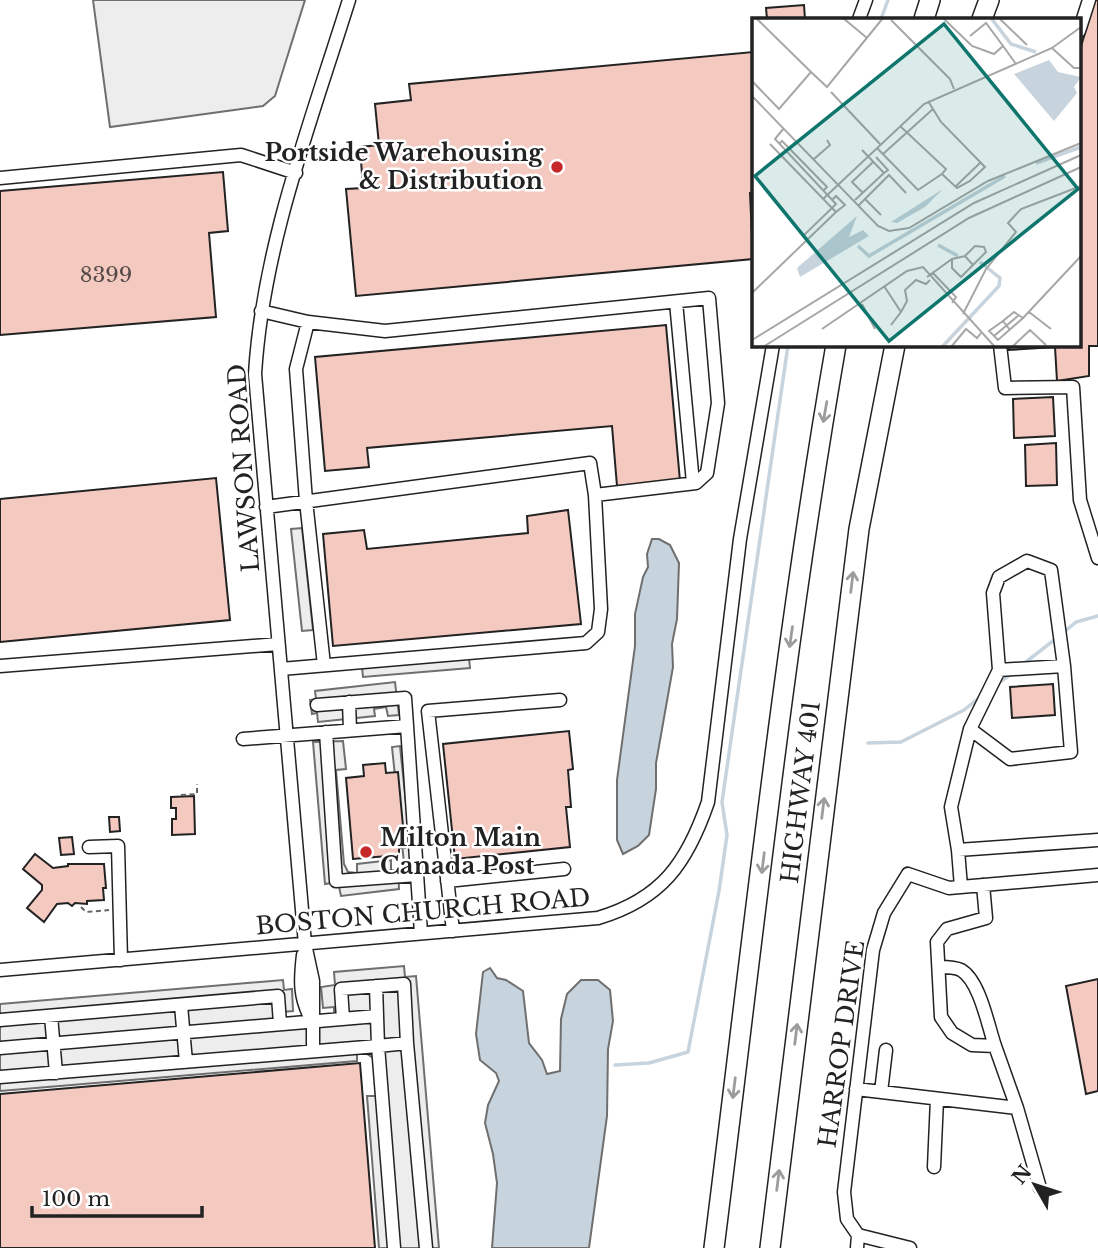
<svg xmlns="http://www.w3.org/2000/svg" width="1098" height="1248" viewBox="0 0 1098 1248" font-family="'Libre Baskerville',serif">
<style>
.parking{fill:#ededed;stroke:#6f6f6f;stroke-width:2}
.water{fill:#c7d3dd;stroke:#6f6f6f;stroke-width:2}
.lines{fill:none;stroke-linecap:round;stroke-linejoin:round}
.stream{stroke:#c7d3dd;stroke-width:3.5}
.building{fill:#f3c9c0;stroke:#222;stroke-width:2}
.minor-casing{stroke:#222;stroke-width:15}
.highway-casing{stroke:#222;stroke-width:22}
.path{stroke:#646464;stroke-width:2;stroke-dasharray:5 3.5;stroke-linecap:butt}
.minor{stroke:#fff;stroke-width:12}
.highway{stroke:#fff;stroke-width:19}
.oneway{stroke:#9c9c9c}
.poi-dot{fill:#c62828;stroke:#fff;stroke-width:2.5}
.labels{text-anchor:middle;stroke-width:5;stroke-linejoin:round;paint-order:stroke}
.number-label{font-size:21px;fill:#564c4a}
.poi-label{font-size:24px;font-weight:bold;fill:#222;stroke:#fff;text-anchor:end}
.street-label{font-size:24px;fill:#222;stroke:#fff}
.inset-river{fill:none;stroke:#c7d3dd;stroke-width:3.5}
.inset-road{fill:none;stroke:#a7a7a7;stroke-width:2}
.view{fill:#0f766e;fill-opacity:0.15;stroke:#0f766e;stroke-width:3.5}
.inset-edge{fill:none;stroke:#222;stroke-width:3.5}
</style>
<rect width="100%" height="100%" fill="#fff"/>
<path class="parking" d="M93,0h212l-30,96 -12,10 -153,21z
M302,528l11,102 -11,1 -11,-102z
M469,658l1,10 -107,9 -1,-10z
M395,682l4,33 -11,1 -2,-9 -12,2 1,7 -57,6 -1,-9 -5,1 -2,-14 6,-1 -1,-8z
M343,741l3,28 -10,1 8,94 4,8 9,1v-9l34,-4v11l7,-1 1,19 -58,7 -3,-14 -13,2 -12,-142z
M400,746l12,116 -8,1 -12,-116z
M404,966l1,11 11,-1 23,272h-60l-12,-152h9l-3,-38 -6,-4 -10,-2v9l-357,30v-87l283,-24 1,10 8,-1 1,22 -11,1 1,8 51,-5v-8l-11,1 -2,-21 14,-2 -1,-13z"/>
<path class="water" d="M652,539h7l11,6 9,18 -2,56 -5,25 1,23 -17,96v26l-7,46 -11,11 -15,8 -6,-14v-60l18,-134v-32l8,-37 5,-10 -1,-13z
M490,968l7,10 9,2 17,11 6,52 13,17 5,14 13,-3 1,-52 6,-25 14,-14h17l12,10 3,31 -5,28 -1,67 -18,132h-97l5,-65 -4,-29 -8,-31 3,-18 11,-24 -3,-8 -16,-13 -4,-26 7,-62z"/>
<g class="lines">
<path class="stream" d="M881,19l7,-19
M1064,632l12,-10 22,-6
M1022,665l36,-28
M997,684l14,-10
M868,743l33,-1 63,-32 16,-13
M615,1065l34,-2 39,-11 31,-161 8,-56 -5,-33 66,-457"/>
</g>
<path class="building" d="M1095,0h3v346h-9v30l-32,5 -2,-34 -46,3v-5h70v-292z
M804,5l1,14h-38l-1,-11z
M753,52v140l-3,1 3,66 -397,37 -10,-107 17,-1 -3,-41 19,-2 -4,-41 36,-4 -2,-16z
M223,172l5,59 -19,2 7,84 -216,18v-144z
M666,325l14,156 -63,5 -5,-60 -245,22 2,19 -44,4 -10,-114z
M1053,397l2,39 -41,2 -1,-39z
M1056,443l1,42 -31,1 -1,-41z
M216,478l14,142 -230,22v-143z
M568,510l13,114 -248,22 -10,-112 41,-4 3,19 161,-16 -1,-17z
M1053,684l2,31 -43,3 -2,-31z
M569,731l4,38 -5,1 3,37h-5l4,40 -115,12 -12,-115z
M385,763l1,10 12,-1 7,76h-6v7l-46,4 -7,-81 18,-2 -1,-11z
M194,796l1,38 -23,1v-16h4v-11h-5v-11z
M109,817h10l1,14 -10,1z
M72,837l2,17 -13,1 -2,-17z
M35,854l18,14 15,-2v-2h36l2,24h-3l1,12 -17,1v3l-12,-1 -3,3 -4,-3 -11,1 -13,18 -17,-14 15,-18v-5l-19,-16z
M1098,979v112l-12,3 -20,-108z
M360,1063l15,185h-375v-154z"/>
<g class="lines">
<defs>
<path id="minor" d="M859,19l7,-19
M1079,31l10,-31
M0,178l241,-23 55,18
M676,302l17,181
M261,311l47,11 77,9 324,-33 9,105 -11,70 -11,10 -101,12 6,114 -3,23 -12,11 -305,26
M308,322l-12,47 10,132 18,164
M1000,345l5,43 68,-1 7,113 18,58
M266,507l324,-44 5,32
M0,666l278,-22
M999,670l-6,-77 6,-16 28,-16 24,9 13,96
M349,702l1,28
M317,705l88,-7 2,28
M326,732l10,149 81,-6
M243,739l164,-13 14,207
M89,847l29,-1 3,114
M958,850l140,-10
M447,881l117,-12
M983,885l3,33 -39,11 -10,13 4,75 11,16 20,12 23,1 22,62
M961,887l-3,-37 -7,-43 19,-78 29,-59 65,-4 7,86 -61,7 -40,-30
M453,931l-25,-220 132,-11
M303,955c-3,26 -4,42 9,66
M939,967c8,0 16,0 22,3 19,11 27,56 34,76
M0,970l598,-52c64,-19 89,-55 110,-116l32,-263 33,-194
M376,986l1,30
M181,1005l5,57
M51,1016l5,57
M343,1019l-2,-30 63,-5 3,59
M0,1020l278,-24 2,28
M0,1048l377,-32 1,30 29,-3 19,205
M313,1051v-70l-8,-37 -50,-570c8,-129 56,-252 94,-374
M0,1077l378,-31 16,202
M856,1089l161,19 23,80
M881,1092l5,-42
M934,1167l3,-68
M858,1235l52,13
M857,1248l1,-13 -11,-16 -3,-27 29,-242 11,-37 24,-39 41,14 149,-13"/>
<path id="highway" d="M924,19l6,-19
M982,19l7,-19
M714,1248c38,-301 70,-604 122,-903
M770,1248l89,-719 36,-184"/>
</defs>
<use href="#minor" class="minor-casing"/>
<use href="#highway" class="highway-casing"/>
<path class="path" d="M181,795l16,-1v-10
M81,907l5,5 23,-2"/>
<use href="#minor" class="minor"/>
<use href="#highway" class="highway"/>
</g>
<defs><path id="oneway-shaft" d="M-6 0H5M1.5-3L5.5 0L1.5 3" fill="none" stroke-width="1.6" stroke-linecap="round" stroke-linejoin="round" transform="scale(1.75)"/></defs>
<g class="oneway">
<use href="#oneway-shaft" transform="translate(825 412) rotate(100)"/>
<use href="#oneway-shaft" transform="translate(852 582) rotate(-83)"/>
<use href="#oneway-shaft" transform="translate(791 637) rotate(98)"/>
<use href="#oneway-shaft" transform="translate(823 808) rotate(-83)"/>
<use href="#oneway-shaft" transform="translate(763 863) rotate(97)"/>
<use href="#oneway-shaft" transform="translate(796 1034) rotate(-83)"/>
<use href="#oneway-shaft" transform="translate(734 1088) rotate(97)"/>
<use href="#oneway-shaft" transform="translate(778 1180) rotate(-83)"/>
</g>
<g class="poi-dot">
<circle cx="557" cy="167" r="7"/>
<circle cx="366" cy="852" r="7"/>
</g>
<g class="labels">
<g class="number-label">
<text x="106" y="282">8399</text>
</g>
<g class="poi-label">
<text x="543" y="161">Portside Warehousing<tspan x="543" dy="28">&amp; Distribution</tspan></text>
<text x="380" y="846" text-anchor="start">Milton Main<tspan x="380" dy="28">Canada Post</tspan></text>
</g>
<g class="street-label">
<text transform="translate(244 468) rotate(-94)" y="8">LAWSON ROAD</text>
<text transform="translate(801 792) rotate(-83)" y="8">HIGHWAY 401</text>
<text transform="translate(423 912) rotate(-5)" y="8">BOSTON CHURCH ROAD</text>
<text transform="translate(842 1044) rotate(-82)" y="8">HARROP DRIVE</text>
</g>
</g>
<g transform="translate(752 18)">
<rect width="329" height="329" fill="#fff"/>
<path d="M297,42l9,12 23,5 -7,10 3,6 -23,28 -40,-47zM191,171l-18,18 -28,16 -6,-1zM105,198l-8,21 14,-7 6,6 -69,41 -3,-9z" fill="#c7d3dd"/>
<path class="inset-river" d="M239,0l20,26 25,8M284,145l45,-16M186,227l20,11M106,228l11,10 136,-80M190,329l57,-61 1,-8 -20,-16"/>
<path class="inset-road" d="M4,0l55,54M91,0l24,20M191,0l29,28 22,8 9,-8 13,18M247,0l28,27M139,2l59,59 4,10M218,18l16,-13 17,23M300,30l22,20h7M0,63l27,28 32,-37 16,15 56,-69M79,74l49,52M0,78l126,130 11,5 20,-3 79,-47 93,-38M148,108l46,43 -4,5M18,126l62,64 -29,28 4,5M27,126l3,-3 45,46 -4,4M125,130l41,42 24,-16 15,14 13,-7 15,-14 -44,-45 -13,-21M131,136l50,-45M124,139l12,13 -4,3M62,141l16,-14 -3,-5M203,169l26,-25M111,175l-11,-11 21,-20M71,181l101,-95 128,-56 29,-21M113,181l16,16M80,182l4,-4 9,9 -9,7M103,182l29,-27 -22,-23M107,187l30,-30 17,18M213,238l10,-10 9,1 2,5 -13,13M180,254l24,25 -4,6M175,259l25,-18 13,-3 8,9 -12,12 -9,-9v-9M132,268l17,26 -10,13M0,275l84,-81 -4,-4 4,-4 -61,-65 9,-11M110,286l13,25M149,294l6,-11 -2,-11 11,-10 10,4 4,-4M277,294l22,17M211,296l23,-45 30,-37 -8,-9 13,-14 60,-23M271,300l58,-62M251,303l-14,10 9,9 25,-22 -9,-6 -11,9 7,9M70,311l85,-58 16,-4 72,80M242,318l25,-21M0,322l222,-137 107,-48M11,329l206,-129 112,-51M199,329l15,-18 11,9 4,-5M260,329l18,-17 16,15"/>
<path class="view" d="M192,6l134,165 -189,152 -134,-165z"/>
<rect width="329" height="329" class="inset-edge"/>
</g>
<g transform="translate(1035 1185) rotate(309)" stroke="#ffffff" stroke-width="5" paint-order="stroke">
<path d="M0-5L12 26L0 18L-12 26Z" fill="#222222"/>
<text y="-10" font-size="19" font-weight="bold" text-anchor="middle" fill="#222222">N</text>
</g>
<path d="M32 1206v10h170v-10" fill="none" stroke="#222222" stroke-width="3.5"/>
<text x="42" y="1206" font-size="21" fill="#222222" stroke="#ffffff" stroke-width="5" paint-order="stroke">100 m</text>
</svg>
